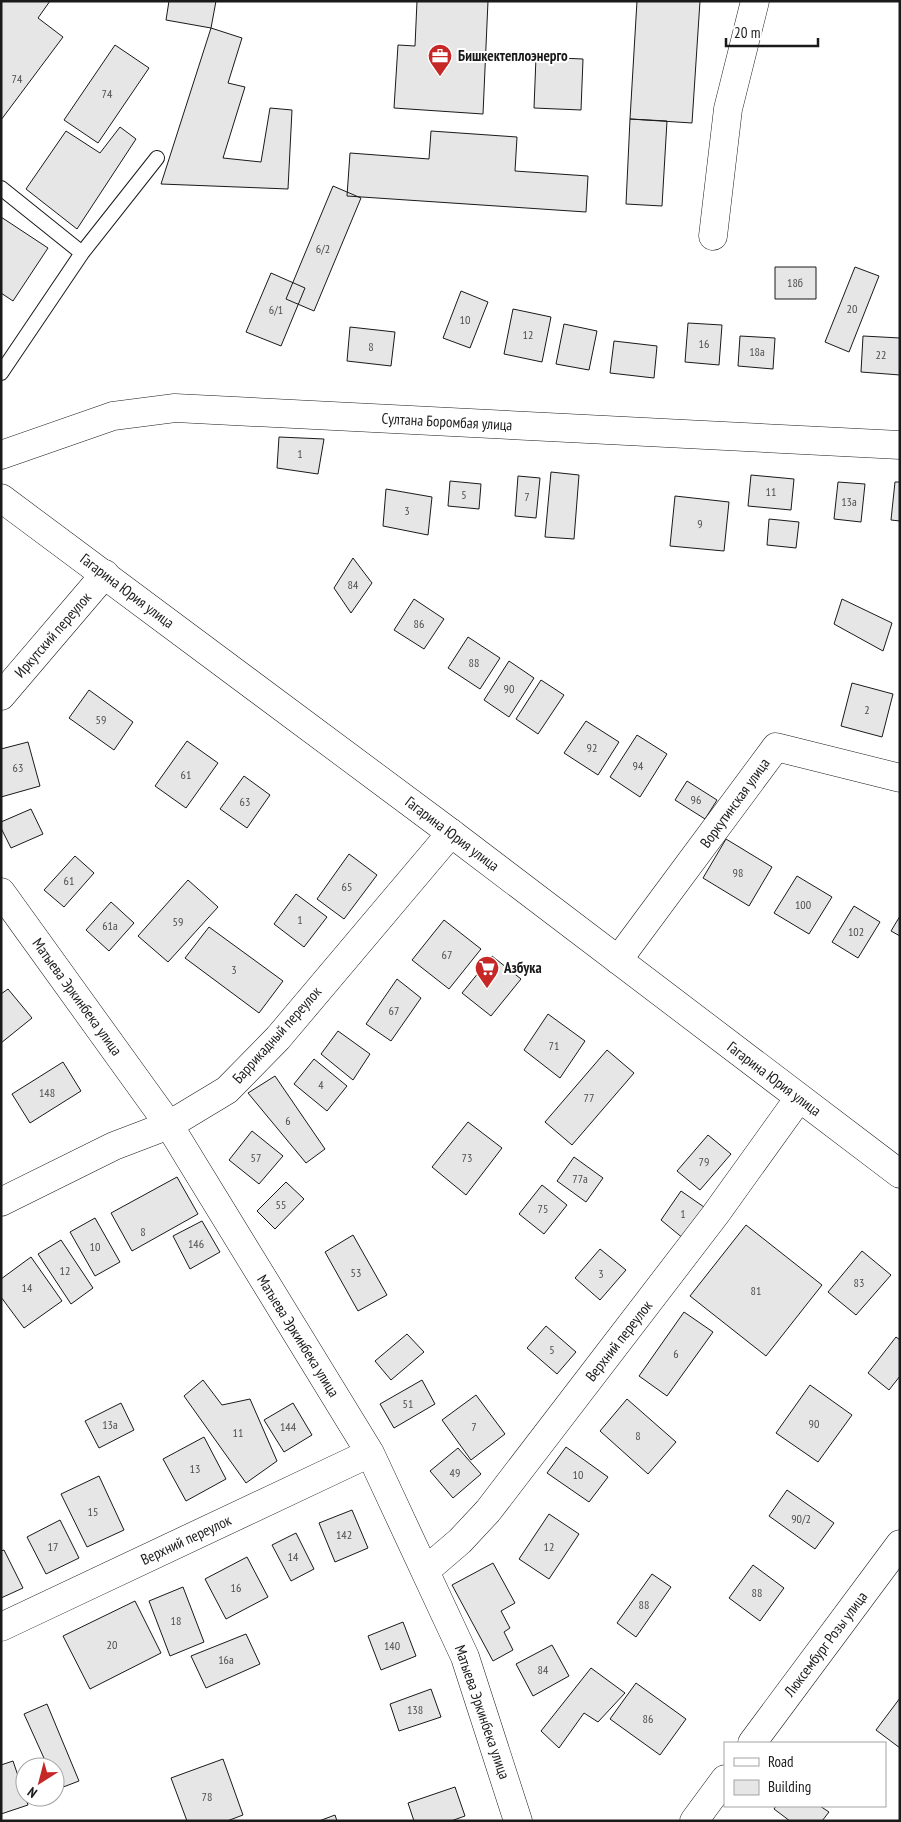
<svg xmlns="http://www.w3.org/2000/svg" width="901" height="1822" viewBox="0 0 901 1822" font-family="'PT Sans Narrow',sans-serif">
<style>
.building{fill:#e6e6e6;stroke:#1a1a1a}
.lines{fill:none;stroke-linecap:round;stroke-linejoin:round}
.lane-casing{stroke:#1a1a1a;stroke-width:16}
.street-casing{stroke:#1a1a1a;stroke-width:29}
.secondary-casing{stroke:#1a1a1a;stroke-width:29}
.lane{stroke:#fff;stroke-width:14}
.street{stroke:#fff;stroke-width:28}
.secondary{stroke:#fff;stroke-width:28}
.labels{text-anchor:middle;stroke-width:4;stroke-linejoin:round;paint-order:stroke}
.number-label{font-size:12px;fill:#4d4d4d}
.poi-label{font-size:15px;font-weight:bold;fill:#1a1a1a;stroke:#fff;text-anchor:start}
.street-label{font-size:15px;fill:#1a1a1a;stroke:#fff}
</style>
<rect width="100%" height="100%" fill="#fff"/>
<path class="building" d="M1,1h49l-12,17 25,19 -62,83z
M169,1h47l-5,27 -45,-8z
M417,1h71l-5,113 -89,-6 4,-63 17,1z
M637,1h63l-8,122 -62,-4z
M211,28l31,10 -14,45 17,4 -22,71 38,4 9,-54 22,2 -4,79 -127,-5z
M115,45l34,23 -51,75 -34,-23z
M536,57l47,2 -2,51 -47,-2z
M630,119l37,2 -5,85 -36,-2z
M120,127l16,12 -59,90 -51,-40 40,-58 34,22z
M431,131l86,6 -2,34 73,5 -2,36 -239,-16 3,-43 79,6z
M333,186l28,12 -47,113 -28,-12z
M1,217l47,31 -35,53 -12,-8z
M775,267h41v32h-41z
M855,267l24,9 -30,76 -24,-10z
M271,273l34,15 -24,58 -35,-14z
M461,291l27,11 -18,46 -27,-10z
M513,309l38,8 -9,45 -38,-8z
M688,323l34,2 -3,40 -34,-3z
M564,324l33,7 -8,39 -33,-6z
M350,327l45,5 -4,34 -44,-5z
M740,336l35,2 -2,31 -35,-3z
M863,336l37,2v37l-39,-3z
M614,341l43,5 -3,32 -44,-5z
M279,437l45,2 -6,35 -41,-6z
M551,472l28,3 -5,64 -29,-2z
M751,475l43,4 -3,31 -43,-4z
M518,476l22,2 -4,40 -21,-2z
M450,481l31,3 -2,25 -31,-3z
M838,482l27,2 -4,38 -27,-3z
M895,482h5v39l-9,-1z
M386,489l46,8 -4,38 -45,-9z
M675,496l54,6 -5,49 -54,-5z
M769,519l30,3 -3,26 -29,-3z
M353,558l19,25 -21,30 -17,-25z
M414,599l30,20 -20,30 -30,-19z
M842,599l50,24 -9,28 -49,-27z
M468,637l32,21 -20,31 -32,-21z
M509,661l25,17 -25,39 -25,-17z
M541,680l23,15 -26,39 -22,-15z
M852,683l41,11 -11,43 -41,-11z
M89,690l44,32 -19,28 -45,-32z
M586,721l33,21 -21,33 -34,-22z
M637,735l30,19 -27,43 -30,-20z
M187,741l31,22 -32,45 -31,-22z
M28,742l12,44 -39,11v-48z
M244,776l26,19 -23,33 -27,-19z
M687,781l30,19 -12,19 -30,-19z
M31,809l12,25 -32,14 -10,-20v-6z
M726,839l46,28 -23,39 -46,-28z
M349,854l28,21 -33,44 -27,-20z
M75,856l19,17 -30,34 -20,-17z
M797,876l35,21 -23,37 -35,-21z
M188,880l30,27 -50,55 -30,-26z
M296,894l31,23 -23,30 -30,-23z
M111,902l23,21 -25,28 -23,-21z
M854,906l26,16 -22,36 -26,-16z
M900,916v20l-9,-5z
M444,920l37,29 -32,40 -37,-29z
M209,927l74,54 -24,32 -74,-55z
M492,956l29,23 -30,37 -29,-23z
M397,979l24,19 -30,43 -25,-17z
M8,989l24,29 -31,25v-49z
M548,1014l37,27 -25,37 -36,-28z
M338,1031l32,23 -17,26 -32,-26z
M607,1050l27,23 -62,72 -27,-23z
M314,1059l33,27 -20,25 -33,-27z
M63,1062l18,29 -51,32 -18,-29z
M275,1076l50,73 -19,14 -58,-70z
M468,1122l34,26 -36,47 -34,-28z
M252,1131l31,25 -24,28 -30,-24z
M708,1135l23,19 -31,36 -23,-19z
M574,1157l29,21 -17,24 -29,-21z
M177,1177l21,37 -66,37 -21,-38z
M286,1182l18,17 -29,30 -18,-18z
M542,1185l25,20 -23,29 -25,-20z
M681,1191l23,16 -20,32 -23,-19z
M95,1218l25,44 -25,14 -25,-44z
M202,1221l18,31 -30,17 -17,-33z
M746,1225l76,60 -56,71 -76,-60z
M353,1235l34,60 -29,16 -33,-59z
M61,1240l32,48 -22,16 -33,-50z
M600,1249l26,21 -26,30 -25,-22z
M862,1251l29,24 -35,40 -28,-23z
M31,1257l31,44 -38,27 -23,-31v-18z
M684,1312l29,20 -46,64 -28,-20z
M546,1326l30,26 -19,22 -30,-26z
M407,1334l17,18 -33,28 -16,-19z
M896,1337l4,3v36l-11,14 -21,-17z
M203,1380l19,25 28,-6 27,62 -31,22 -62,-87z
M422,1380l13,24 -41,24 -14,-24z
M810,1385l42,30 -34,47 -42,-29z
M476,1395l29,39 -34,26 -29,-40z
M627,1399l49,43 -28,32 -48,-43z
M121,1403l13,27 -35,18 -14,-27z
M293,1403l19,32 -28,17 -20,-32z
M204,1437l22,42 -40,22 -23,-42z
M566,1447l42,30 -19,25 -42,-29z
M458,1448l23,26 -28,24 -23,-27z
M99,1476l25,54 -37,17 -26,-53z
M787,1490l47,33 -19,26 -46,-33z
M352,1510l16,38 -33,14 -16,-39z
M549,1514l30,20 -30,45 -30,-20z
M60,1520l19,38 -33,16 -19,-37z
M296,1533l18,36 -23,12 -19,-36z
M4,1550l19,38 -22,10v-47z
M247,1557l21,40 -42,22 -21,-40z
M493,1563l22,40 -14,8 9,17 -6,4 9,18 -20,11 -41,-76z
M753,1565l31,23 -24,33 -31,-23z
M652,1574l19,13 -35,50 -19,-14z
M183,1587l21,55 -34,14 -21,-55z
M135,1601l26,52 -71,36 -27,-53z
M403,1622l13,34 -35,14 -13,-34z
M246,1634l14,30 -54,24 -15,-32z
M552,1645l17,31 -36,20 -17,-32z
M591,1668l34,25 -27,29 -14,-9 -25,35 -18,-17z
M636,1683l50,36 -26,36 -50,-36z
M431,1689l10,28 -42,14 -9,-27z
M900,1698v50l-24,-18z
M47,1704l32,77 -21,8 -3,-7v-15h-7l-24,-53z
M223,1759l20,56 -16,6h-40l-16,-43z
M13,1761l15,44 -27,9v-49z
M455,1787l10,29 -14,5h-37l-6,-18z
M776,1806h44l9,6 -7,9h-32l-16,-12z
M335,1815l2,6h-18z"/>
<g class="lines">
<defs>
<path id="lane" d="M1,188l81,65
M1,373l81,-120 75,-95"/>
<path id="street" d="M713,236l15,-127 27,-108
M1,455l112,-39 62,-8 725,37
M1,696l104,-122
M1,892l168,233 201,328 95,204 53,164
M618,960l158,-213 124,31
M1,1202l113,-56 55,-21 58,-35 51,-52 173,-205
M425,1571l35,-30 28,-30 227,-296 84,-117
M1,1627l369,-174
M752,1743l148,-199
M694,1821l31,-42"/>
<path id="secondary" d="M1,498l450,335 449,341"/>
</defs>
<use href="#lane" class="lane-casing"/>
<use href="#street" class="street-casing"/>
<use href="#secondary" class="secondary-casing"/>
<use href="#lane" class="lane"/>
<use href="#street" class="street"/>
<use href="#secondary" class="secondary"/>
</g>
<defs>
<symbol id="office-pin" viewBox="-11 -11 22 30"><path d="M0 17L-7.5 6A9.5 9.5 0 1 1 7.5 6Z" fill="#c62828" stroke="#fff"/><path d="M-6-3h4V-5.5h4V-3h4V5H-6ZM-1-4.5V-3h2v-1.5ZM-6 0V1H6V0Z" fill="#fff"/></symbol>
<symbol id="supermarket-pin" viewBox="-11 -11 22 30"><path d="M0 17L-7.5 6A9.5 9.5 0 1 1 7.5 6Z" fill="#c62828" stroke="#fff"/><path d="M-6-5.5h2.5l.6 2H6L4.5 2H-2.5L-4.4-4H-6ZM-1.5 3.2a1.3 1.3 0 1 0 .1 0ZM3 3.2a1.3 1.3 0 1 0 .1 0Z" fill="#fff"/></symbol>
</defs>
<g fill-rule="evenodd">
<use href="#office-pin" x="426" y="42" width="28" height="38"/>
<use href="#supermarket-pin" x="473" y="954" width="28" height="38"/>
</g>
<g class="labels">
<g class="number-label">
<text x="17" y="83">74</text>
<text x="107" y="98">74</text>
<text x="323" y="253">6/2</text>
<text x="795" y="287">18б</text>
<text x="852" y="313">20</text>
<text x="276" y="314">6/1</text>
<text x="465" y="324">10</text>
<text x="528" y="339">12</text>
<text x="704" y="348">16</text>
<text x="371" y="351">8</text>
<text x="757" y="356">18а</text>
<text x="881" y="359">22</text>
<text x="300" y="458">1</text>
<text x="771" y="496">11</text>
<text x="464" y="499">5</text>
<text x="527" y="501">7</text>
<text x="849" y="506">13а</text>
<text x="407" y="515">3</text>
<text x="700" y="528">9</text>
<text x="353" y="589">84</text>
<text x="419" y="628">86</text>
<text x="474" y="667">88</text>
<text x="509" y="693">90</text>
<text x="867" y="714">2</text>
<text x="101" y="724">59</text>
<text x="592" y="752">92</text>
<text x="638" y="770">94</text>
<text x="18" y="772">63</text>
<text x="186" y="779">61</text>
<text x="696" y="804">96</text>
<text x="245" y="806">63</text>
<text x="738" y="877">98</text>
<text x="69" y="885">61</text>
<text x="347" y="891">65</text>
<text x="803" y="909">100</text>
<text x="300" y="924">1</text>
<text x="178" y="926">59</text>
<text x="110" y="930">61a</text>
<text x="856" y="936">102</text>
<text x="447" y="959">67</text>
<text x="234" y="974">3</text>
<text x="394" y="1015">67</text>
<text x="554" y="1050">71</text>
<text x="321" y="1089">4</text>
<text x="47" y="1097">148</text>
<text x="589" y="1102">77</text>
<text x="288" y="1125">6</text>
<text x="256" y="1162">57</text>
<text x="467" y="1162">73</text>
<text x="704" y="1166">79</text>
<text x="580" y="1183">77a</text>
<text x="281" y="1209">55</text>
<text x="543" y="1213">75</text>
<text x="683" y="1218">1</text>
<text x="143" y="1236">8</text>
<text x="196" y="1248">146</text>
<text x="95" y="1251">10</text>
<text x="65" y="1275">12</text>
<text x="356" y="1277">53</text>
<text x="601" y="1278">3</text>
<text x="859" y="1287">83</text>
<text x="27" y="1292">14</text>
<text x="756" y="1295">81</text>
<text x="552" y="1354">5</text>
<text x="676" y="1358">6</text>
<text x="408" y="1408">51</text>
<text x="814" y="1428">90</text>
<text x="110" y="1429">13a</text>
<text x="288" y="1431">144</text>
<text x="474" y="1431">7</text>
<text x="238" y="1437">11</text>
<text x="638" y="1440">8</text>
<text x="195" y="1473">13</text>
<text x="455" y="1477">49</text>
<text x="578" y="1479">10</text>
<text x="93" y="1516">15</text>
<text x="801" y="1523">90/2</text>
<text x="344" y="1539">142</text>
<text x="53" y="1551">17</text>
<text x="549" y="1551">12</text>
<text x="293" y="1561">14</text>
<text x="236" y="1592">16</text>
<text x="757" y="1597">88</text>
<text x="644" y="1609">88</text>
<text x="176" y="1625">18</text>
<text x="112" y="1649">20</text>
<text x="392" y="1650">140</text>
<text x="226" y="1664">16a</text>
<text x="543" y="1674">84</text>
<text x="415" y="1714">138</text>
<text x="648" y="1723">86</text>
<text x="207" y="1801">78</text>
</g>
<g class="poi-label">
<text x="458" y="61">Бишкектеплоэнерго</text>
<text x="504" y="973">Азбука</text>
</g>
<g class="street-label">
<text transform="translate(447 422) rotate(3)" y="5">Султана Боромбая улица</text>
<text transform="translate(127 591) rotate(37)" y="5">Гагарина Юрия улица</text>
<text transform="translate(53 635) rotate(-49)" y="5">Иркутский переулок</text>
<text transform="translate(735 803) rotate(-54)" y="5">Воркутинская улица</text>
<text transform="translate(452 834) rotate(37)" y="5">Гагарина Юрия улица</text>
<text transform="translate(77 997) rotate(54)" y="5">Матыева Эркинбека улица</text>
<text transform="translate(277 1035) rotate(-48)" y="5">Баррикадный переулок</text>
<text transform="translate(774 1079) rotate(37)" y="5">Гагарина Юрия улица</text>
<text transform="translate(298 1336) rotate(58)" y="5">Матыева Эркинбека улица</text>
<text transform="translate(619 1341) rotate(-52)" y="5">Верхний переулок</text>
<text transform="translate(186 1540) rotate(-25)" y="5">Верхний переулок</text>
<text transform="translate(826 1644) rotate(-53)" y="5">Люксембург Розы улица</text>
<text transform="translate(482 1712) rotate(71)" y="5">Матыева Эркинбека улица</text>
</g>
</g>
<rect width="901" height="1822" fill="none" stroke="#1a1a1a" stroke-width="5"/>
<rect x="724" y="1742" width="162" height="65" fill="#ffffff" stroke="#a3a3a3"/>
<rect x="734" y="1758" width="25" height="8" fill="#ffffff" stroke="#a3a3a3"/>
<text x="768" y="1767" font-size="15" fill="#1a1a1a">Road</text>
<rect x="734" y="1780" width="25" height="15" fill="#e6e6e6" stroke="#a3a3a3"/>
<text x="768" y="1792" font-size="15" fill="#1a1a1a">Building</text>
<g transform="translate(40 1782) rotate(216)"><circle r="24" fill="#ffffff" stroke="#a3a3a3"/>
<path d="M0-4L9 19L0 12L-9 19Z" fill="#c62828"/>
<text y="-8" font-size="14" font-weight="bold" text-anchor="middle" fill="#1a1a1a">N</text>
</g>
<path d="M726 38v8h92v-8" fill="none" stroke="#1a1a1a" stroke-width="2.5"/>
<text x="734" y="38" font-size="15" fill="#1a1a1a" stroke="#ffffff" stroke-width="4" paint-order="stroke">20 m</text>
</svg>
